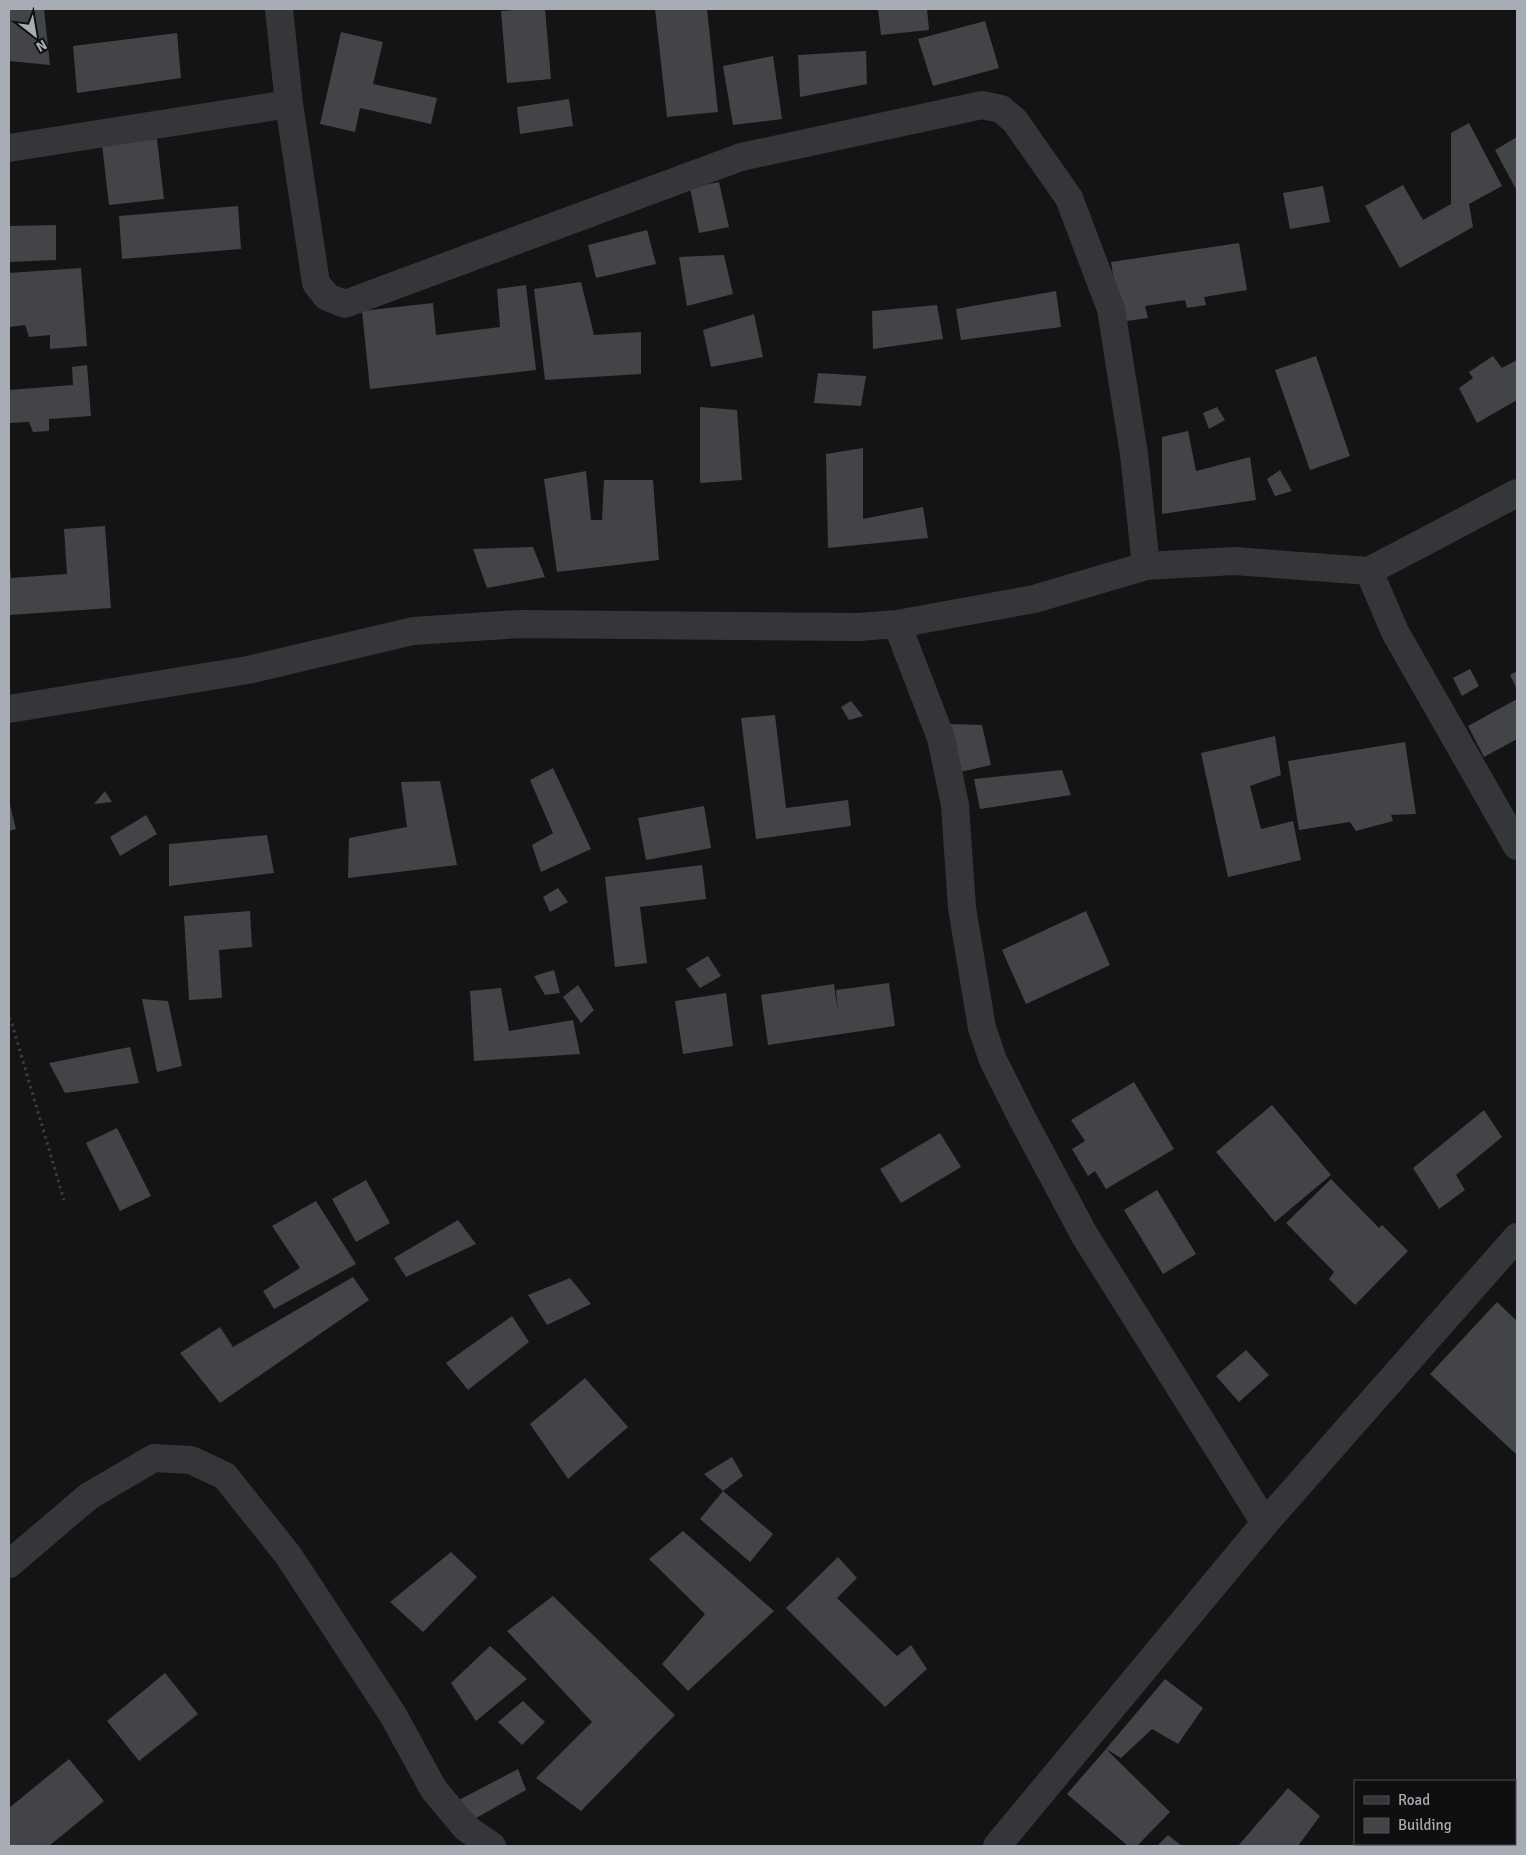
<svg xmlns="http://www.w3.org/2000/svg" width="1526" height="1855" viewBox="0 0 1526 1855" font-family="Signika,sans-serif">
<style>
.building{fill:#434448}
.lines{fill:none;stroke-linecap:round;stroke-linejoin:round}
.path{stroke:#3b3d41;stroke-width:3;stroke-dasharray:2.5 4;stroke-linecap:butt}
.minor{stroke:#35363a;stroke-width:28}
</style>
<rect width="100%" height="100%" fill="#141415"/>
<path class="building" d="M9,9h35l6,56 -41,-4z
M532,9h13l6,70 -44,4 -6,-72z
M655,9h52l11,103 -51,5z
M878,9h49l2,21 -48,5z
M985,21l14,47 -66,18 -15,-47z
M341,32l42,10 -10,42 64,14 -6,26 -71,-16 -5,24 -35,-8z
M177,33l4,45 -104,15 -4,-47z
M866,51l1,33 -67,13 -2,-42z
M773,56l9,63 -49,6 -10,-59z
M569,99l4,27 -53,8 -3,-27z
M1469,123l33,63 -33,18 4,23 -73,41 -35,-62 38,-21 20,35 28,-16v-71z
M1517,137v54l-22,-41z
M157,139l7,60 -55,6 -7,-60z
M719,182l10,45 -30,6 -9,-45z
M1323,186l7,36 -40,7 -7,-36z
M238,206l3,43 -119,10 -3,-43z
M56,225v35l-47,2v-36z
M647,230l9,34 -60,14 -8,-33z
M1239,243l8,47 -43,7 2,8 -19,3 -2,-8 -40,6 3,12 -28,4 -9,-60z
M724,255l9,39 -46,12 -8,-49z
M81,268l6,78 -37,3v-14l-21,2 -4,-12 -16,2v-54z
M581,282l13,53 47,-3v42l-96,6 -11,-91z
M526,285l10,85 -166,19 -8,-78 71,-8 3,32 64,-8 -3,-38z
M1056,291l5,36 -100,13 -5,-31z
M937,305l6,34 -70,10 -1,-38z
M754,314l9,43 -52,10 -8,-37z
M1316,356l34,100 -40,14 -35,-100z
M1493,356l9,12 15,-8v40l-40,23 -18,-35 14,-10 -4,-6z
M87,365l4,51 -42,3v12l-16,1 -4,-10 -20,1v-33l64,-5 -1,-18z
M818,373l48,3 -5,30 -47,-3z
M700,407l37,3 5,70 -42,3z
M1217,407l8,13 -16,9 -6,-16z
M1188,431l8,40 54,-14 6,43 -94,14v-77z
M863,448v71l60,-12 5,31 -100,10 -2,-94z
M1280,470l12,21 -17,5 -8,-17z
M586,471l5,49h11l2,-40h49l6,80 -102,12 -13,-93z
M105,526l6,82 -102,7v-48h1l1,11 56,-4 -3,-45z
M533,547l12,30 -58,11 -14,-39z
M1470,669l9,17 -17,10 -9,-18z
M1517,671v18l-7,-14z
M1517,699v40l-33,18 -16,-31z
M851,701l12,15 -14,4 -8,-13z
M775,715l11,93 62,-8 3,26 -95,13 -15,-121z
M949,724l33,1 9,40 -31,7z
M1275,736l6,39 -31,11 11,43 32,-8 8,39 -73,17 -27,-124z
M1405,742l11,72 -25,1 2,6 -37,10 -6,-9 -51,8 -11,-69z
M553,768l38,81 -50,23 -9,-27 21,-12 -23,-53z
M1062,770l9,25 -91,14 -6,-30z
M440,781l17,84 -109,13 1,-40 58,-11 -6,-45z
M105,791l7,11 -18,2z
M9,801l7,28 -7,2z
M704,806l7,42 -65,12 -8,-42z
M146,815l11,19 -37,22 -10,-19z
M267,835l7,38 -105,13v-42z
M702,865l4,34 -66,8 7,56 -32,4 -10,-90z
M558,888l10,14 -18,10 -7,-15z
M250,911l2,36 -33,3 3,48 -33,2 -5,-84z
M1086,911l24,54 -84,39 -24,-54z
M708,956l13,20 -21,12 -14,-19z
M554,970l6,23 -15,2 -11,-19z
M889,983l6,43 -127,19 -7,-50 73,-11 4,29 -2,-23z
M578,985l16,25 -13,13 -18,-26z
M501,988l8,43 64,-11 7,34 -106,7 -4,-70z
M726,993l7,53 -50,8 -8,-53z
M142,999l26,2 14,65 -25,6z
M130,1047l9,36 -74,10 -16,-30z
M1134,1082l40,67 -68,40 -11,-18 -7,5 -16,-27 13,-8 -14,-21z
M1272,1105l59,70 -56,47 -59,-70z
M1484,1110l18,27 -46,38 9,15 -26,19 -26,-41z
M117,1128l34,68 -31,15 -34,-68z
M940,1133l21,34 -60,36 -21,-34z
M1331,1179l48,49 3,-3 26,26 -53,54 -26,-26 5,-7 -48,-49z
M366,1180l24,43 -34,19 -24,-43z
M1157,1190l39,64 -33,20 -39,-64z
M316,1201l40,63 -82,45 -11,-18 37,-23 -28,-42z
M458,1220l18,24 -70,33 -12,-19z
M353,1277l16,23 -149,103 -40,-50 40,-26 13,20z
M570,1278l21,26 -44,21 -19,-30z
M1497,1302l20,19v134l-87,-81z
M512,1316l17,26 -61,48 -22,-27z
M1246,1350l23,25 -30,27 -23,-26z
M585,1378l43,49 -60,52 -38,-55z
M732,1457l11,19 -20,15 50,43 -23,28 -50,-43 23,-28 -19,-17z
M683,1531l91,80 -86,80 -26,-27 43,-50 -56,-55z
M451,1552l26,25 -54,55 -33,-30z
M838,1557l19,21 -20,20 60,58 14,-11 16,24 -42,38 -99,-99z
M553,1596l122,119 -94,96 -45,-33 56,-56 -85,-91z
M490,1646l37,33 -51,42 -25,-38z
M165,1673l33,41 -59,47 -32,-40z
M1165,1679l38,29 -25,36 -26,-15 -31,29 -15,-9z
M523,1701l22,21 -23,23 -24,-23z
M1106,1749l64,63 -33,34h-9l-61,-52z
M69,1759l35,42 -55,45h-40v-38z
M518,1769l8,21 -50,28 -17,-18z
M1288,1788l32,28 -22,30h-60z
M1168,1835l14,11h-25z"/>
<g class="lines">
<path class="path" d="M9,1018l3,6 52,176"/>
<path class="minor" d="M279,9l10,95 27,179 11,14 18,7 396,-147 241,-52 19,4 14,12 54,77 42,111 23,145 12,112
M9,148l280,-44
M1369,571l26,61 122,214
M897,624l44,114 14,67 7,103 20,120 11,32 29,58 63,118 180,287
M9,709l239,-39 165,-39 107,-7 339,3 38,-3 137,-25 112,-33 88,-5 135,10 148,-78
M9,1564l80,-68 65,-38 37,2 34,16 63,79 105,160 41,75 32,38 26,18
M997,1846l268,-323 252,-286"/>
</g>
<rect width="1526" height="1855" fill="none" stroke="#a7acb5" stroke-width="20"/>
<rect x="1354" y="1780" width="162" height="65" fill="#0f0f10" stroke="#4c4e52"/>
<rect x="1364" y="1796" width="25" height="8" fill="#35363a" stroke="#4c4e52"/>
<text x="1398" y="1805" font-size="15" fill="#a7acb5">Road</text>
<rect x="1364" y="1818" width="25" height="15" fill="#434448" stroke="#4c4e52"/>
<text x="1398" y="1830" font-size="15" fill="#a7acb5">Building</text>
<g transform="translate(35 35) rotate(149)" stroke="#0f0f10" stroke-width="4" paint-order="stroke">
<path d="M0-4L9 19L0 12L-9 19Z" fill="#a7acb5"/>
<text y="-8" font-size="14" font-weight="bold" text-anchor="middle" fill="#a7acb5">N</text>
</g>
</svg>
